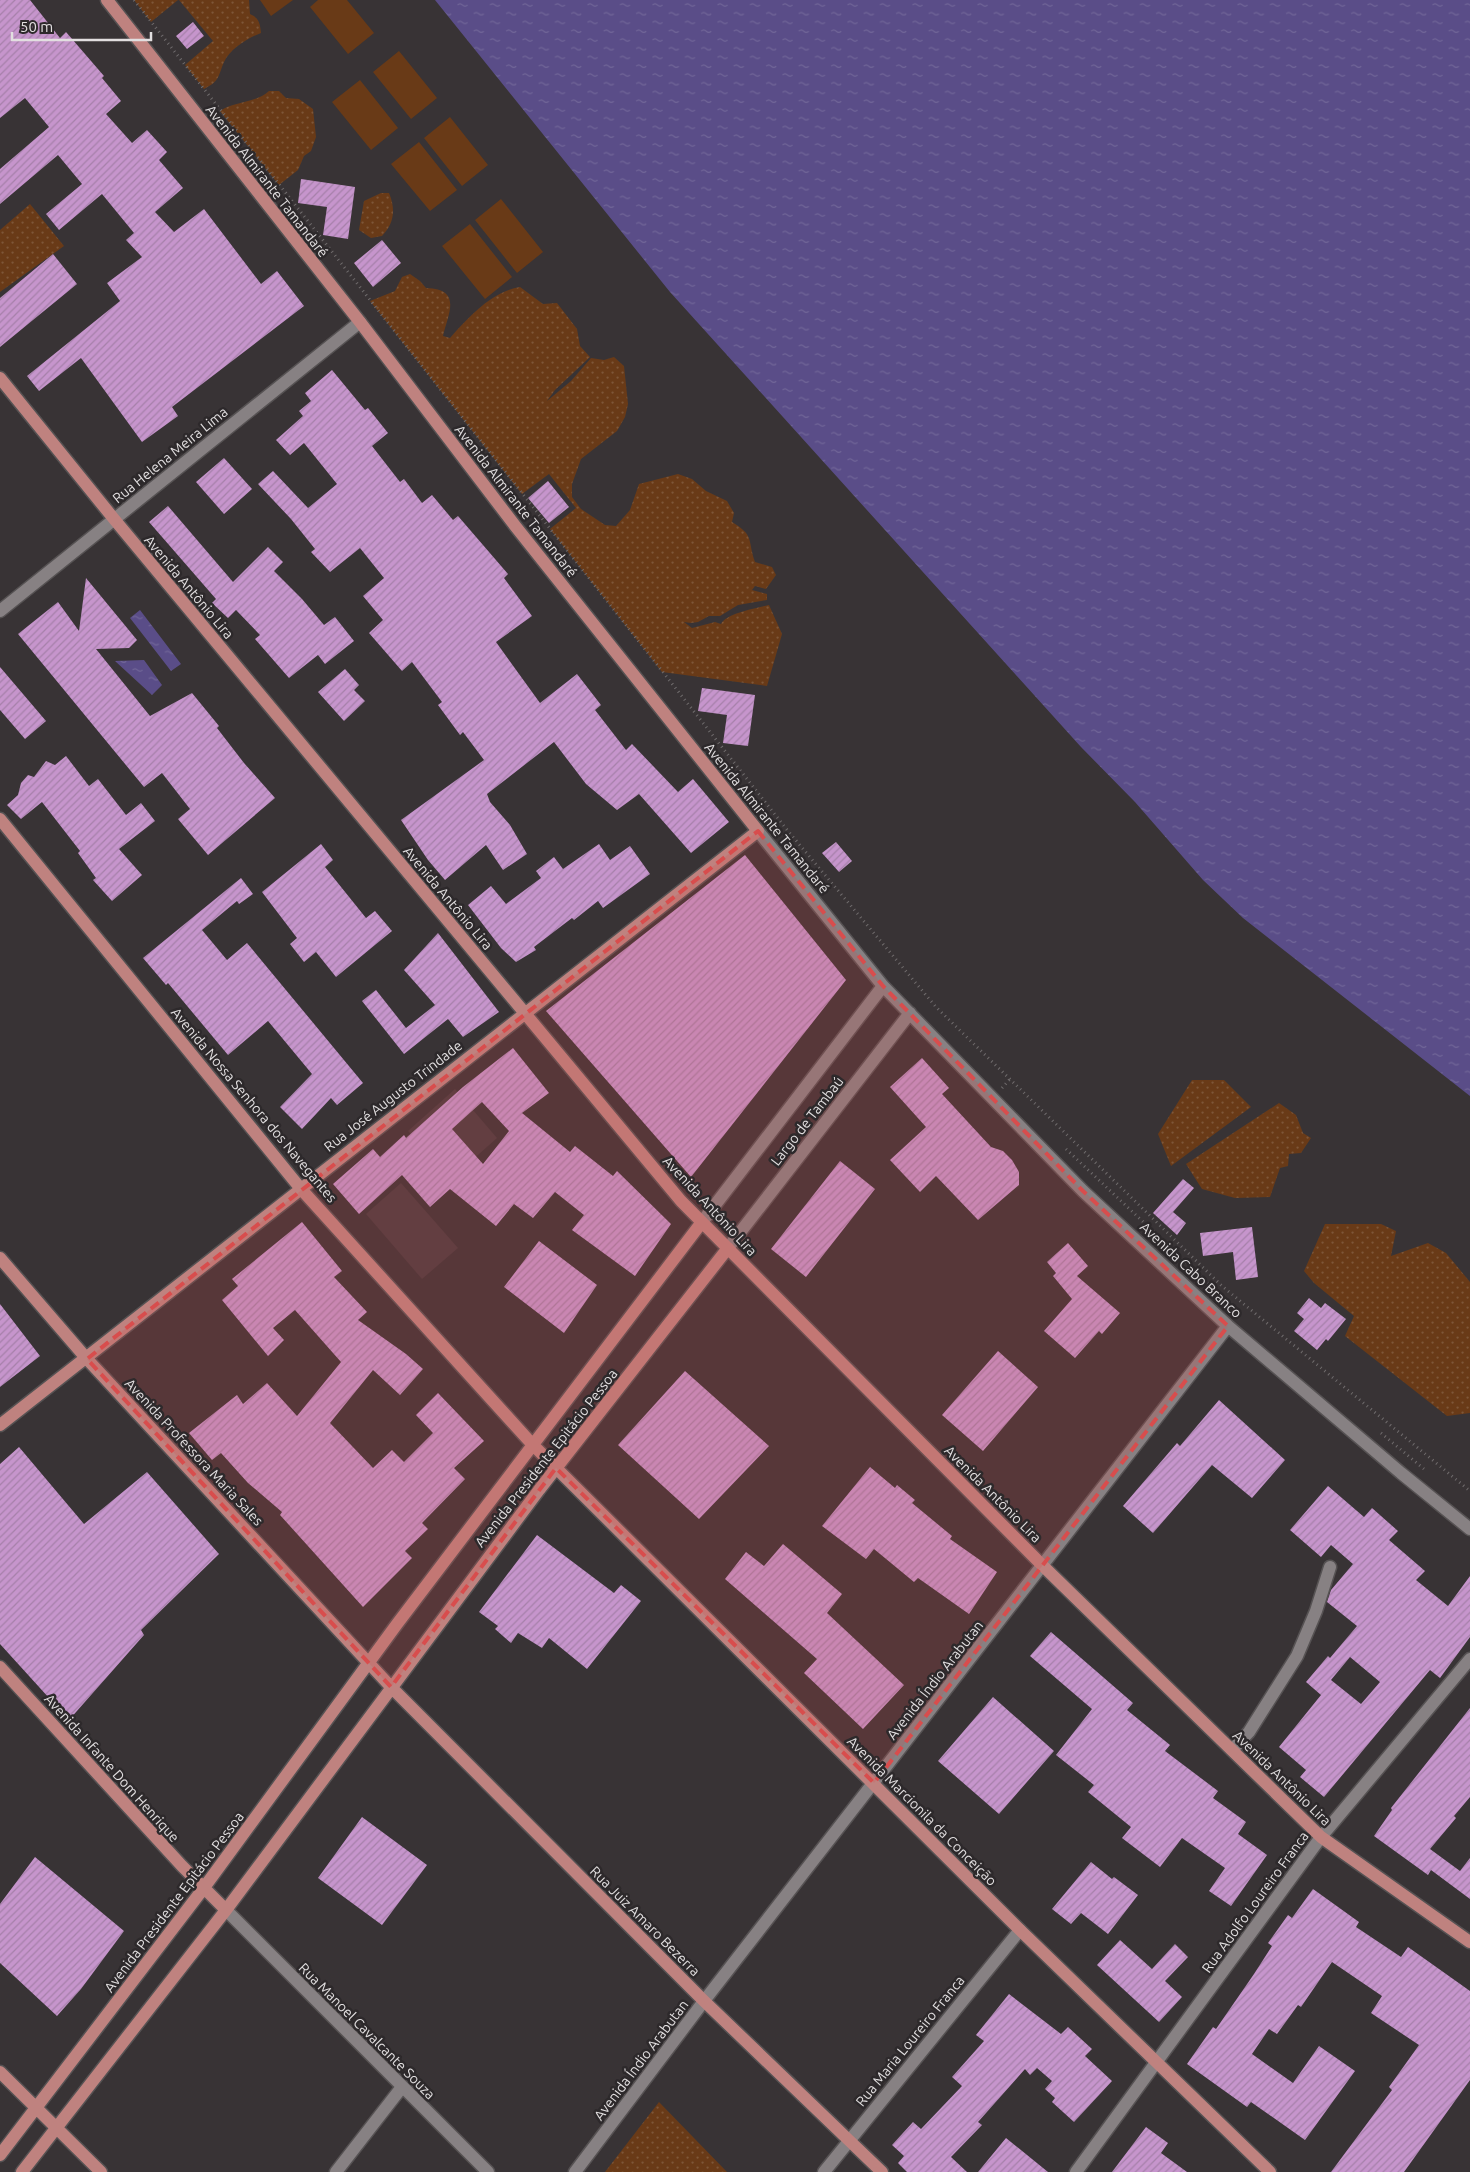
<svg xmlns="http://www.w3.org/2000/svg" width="1470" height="2172" viewBox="0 0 1470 2172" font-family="Ubuntu,sans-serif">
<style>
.built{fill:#463b3f}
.grass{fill:url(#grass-dots)}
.pitch{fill:#693a17}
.water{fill:url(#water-ripples)}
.building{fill:url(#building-hatch);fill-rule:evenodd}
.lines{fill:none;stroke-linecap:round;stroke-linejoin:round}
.minor-casing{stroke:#565253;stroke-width:15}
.major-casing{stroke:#565253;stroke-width:15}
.path{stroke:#706c6d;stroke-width:3;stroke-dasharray:1 4;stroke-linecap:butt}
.minor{stroke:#878183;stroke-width:12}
.major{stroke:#bf827f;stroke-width:12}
.marked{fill:#d84d4d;fill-opacity:0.2;stroke:#d84d4d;stroke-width:4;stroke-dasharray:10 6;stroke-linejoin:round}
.labels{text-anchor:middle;stroke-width:5;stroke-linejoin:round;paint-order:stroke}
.street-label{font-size:14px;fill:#e2dfe0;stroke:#2d292b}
</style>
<defs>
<pattern id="grass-dots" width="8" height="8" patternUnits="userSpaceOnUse" patternTransform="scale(1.25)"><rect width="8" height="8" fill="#693a17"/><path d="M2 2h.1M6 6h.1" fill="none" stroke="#7e5638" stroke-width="1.8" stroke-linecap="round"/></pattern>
<pattern id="water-ripples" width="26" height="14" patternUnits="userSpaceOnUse" patternTransform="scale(1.25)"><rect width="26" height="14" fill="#5a4d88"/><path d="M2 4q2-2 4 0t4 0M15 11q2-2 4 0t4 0" fill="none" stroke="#716698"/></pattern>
<pattern id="building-hatch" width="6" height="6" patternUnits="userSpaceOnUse" patternTransform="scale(1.25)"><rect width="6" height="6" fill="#c695cc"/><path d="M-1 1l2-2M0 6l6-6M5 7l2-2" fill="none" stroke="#a680aa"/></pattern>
</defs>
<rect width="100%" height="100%" fill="#383335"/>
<path class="built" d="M455,1089l42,49 -46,41 -43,-48z
M401,1183l57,65 -36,31 -56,-65z"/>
<path class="grass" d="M134,0h44l-27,22z
M179,0h70l1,14c9,4 10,9 11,19 -13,5 -31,16 -37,29 -6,14 -4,19 -20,27l-19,-24 28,-24z
M269,91h10l7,7 13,1 14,10 3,28 -5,14 -7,5 -6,14 -19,15 -59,-74c15,-10 36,-8 49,-20z
M381,193h8c7,17 5,30 -7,43l-11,2 -12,-8 5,-29z
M30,204l34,42 -64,46v-62z
M410,274l10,7 6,7c37,1 22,26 17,48l7,2c19,-21 41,-46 70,-51l23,17 14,-1 20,26 3,17 10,11 -35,33 -8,11 24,-20 20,-23 13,2 10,-3 10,9 4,38 -3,13 -8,14 -36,28 -9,25v13l9,12 24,16 11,1 14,-16 9,-26 39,-10 14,5 14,12 21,10 7,12 -2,9c23,14 15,17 23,40l17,5 4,8 -10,14 -11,-3 -3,4 15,4v6l-29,5 -18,11h-11l-11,6 -7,1 -7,-1 8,6 23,-6 6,2c5,-11 36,-16 48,-19l13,29 -15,52 -105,-14 -112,-143 26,-21 -27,-34 -27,20 -152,-193 25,-10 7,-14z
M1192,1080h32l27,27 -80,59 -13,-32z
M1279,1103l17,12 7,18 8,5 -10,15 -12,1 -1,12 -8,2 -10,29 -35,1 -33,-9 -16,-25z
M1325,1224h56l15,7 -5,25 37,-13 18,10 24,29v131l-23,3 -102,-80 9,-20 -40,-33 -10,-12z
M659,2102l68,70h-122z"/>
<path class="pitch" d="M260,0h33l-22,16z
M318,0h29l27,33 -26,21 -38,-47z
M399,51l38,47 -26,21 -38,-47z
M360,80l38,48 -27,22 -39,-48z
M450,117l38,48 -26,21 -38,-48z
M419,142l38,48 -27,21 -39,-47z
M501,199l42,53 -26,21 -42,-53z
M470,224l42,53 -27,22 -43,-53z"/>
<path class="water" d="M435,0h1035v1096l-227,-178 -40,-38 -68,-78 -54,-55 -411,-455z
M140,610l41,54 -10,7 -41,-53z
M144,660l18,25 -10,10 -37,-34z"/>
<path class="building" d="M0,0h30l30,38 6,-6 38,44 -2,2 19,23 -15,13 26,29 15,-13 20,22 -8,8 24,28 -28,24 19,20 30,-23 57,75 16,-13 27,35 -132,101 6,9 -36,26 -61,-84 -42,33 -12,-15 93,-75 -13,-18 35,-26 -16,-17 8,-7 -32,-39 -43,36 -13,-16 36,-30 -24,-29 -58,49v-35l49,-42 -24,-29 -25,20z
M193,22l11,14 -17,13 -11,-13z
M301,179l54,8 -7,52 -25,-4 4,-28 -29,-4z
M382,240l19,23 -28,24 -19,-24z
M53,254l24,30 -77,63v-49z
M332,370l33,40 3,-2 20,25 -16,13 28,36 4,-3 18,24 10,-8 21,25 5,-4 50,58 -4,4 28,38 -36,26 44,61 37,-29 24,31 -6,5 31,40 6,-6 46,48 15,-13 36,43 -38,31 -52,-59 -22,16 -31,-26 -32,-42 -67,52 3,8 20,23 17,29 -24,16 -17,-25 -41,35 -17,-20 -27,-40 83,-60 -21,-28 -3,3 -22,-30 4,-3 -30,-40 -10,9 -33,-38 14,-13 -20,-24 21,-18 -24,-30 -30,24 -19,-20 4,-3 -24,-30 -33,-35 15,-13 35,37 29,-24 -33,-41 -14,12 -14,-15 27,-24 -4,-5 12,-10 -6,-8z
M224,458l28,31 -28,25 -28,-32z
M548,481l21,26 -20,16 -21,-25z
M168,506l65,76 35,-35 15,15 -9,9 28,28 22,26 11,-8 19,24 -29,23 -7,-9 -29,23 -34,-39 5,-4 -24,-25 -8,8 -16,-15 4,-4 -67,-77z
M86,578l51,62 -8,8 -33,1 54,67 42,-23 27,33 -2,2 27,35 31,35 -67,57 -30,-36 12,-10 -28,-36 -18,14 -126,-153 40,-32 21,29z
M0,667l46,54 -21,18 -25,-29z
M345,669l14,16 -5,5 11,11 -21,20 -26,-29z
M702,688l53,7 -7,51 -25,-3 4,-28 -29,-4z
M66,756l23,30 9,-7 28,36 15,-12 14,18 -36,28 23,26 -30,26 -19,-21 3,-2 -18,-25 2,-2 -38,-49 -21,17 -14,-14 11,-10 3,-12 7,-8 6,2 12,-16 9,4z
M836,842l16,19 -13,11 -17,-19z
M321,844l12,16 -8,7 41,51 9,-7 17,20 -56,46 -20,-25 -12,10 -14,-18 7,-6 -35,-46z
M599,844l11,16 20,-14 20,28 -47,34 -5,-7 -24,19 -2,-2 -38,29 2,3 -20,12 -15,-14 -33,-43 23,-19 15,18 35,-26 -5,-7 18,-14 9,12z
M745,855l101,125 -155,197 -145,-166z
M241,878l12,16 -14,10 -2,-3 -35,29 25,30 20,-17 116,140 -26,22 -6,-7 -29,31 -22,-22 32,-33 -44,-53 -40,34 -60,-72 -2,2 -23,-27z
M438,933l61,79 -36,25 -15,-18 -44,35 -42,-53 14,-11 30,38 29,-23 -31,-35z
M513,1048l36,45 -27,20 48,39 5,-6 38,30 4,-5 54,53 -36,52 -63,-46 12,-15 -29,-23 -22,26 -19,-14 -18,22 -46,-37 -20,18 -28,-32 -43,39 -26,-30 40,-35 7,8 24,-22 2,3 57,-51zM482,1102l27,29 -26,33 -31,-35z
M922,1058l27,30 -7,6 49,53 12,4 9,9 7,12v13l-41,35 -42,-44 -16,16 -30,-32 36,-33 -36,-40z
M840,1161l35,28 -69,88 -35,-28z
M1183,1179l11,9 -21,24 13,11 -9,12 -24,-22z
M302,1222l40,49 -8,6 33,35 -9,8 48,34 17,15 -23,26 -27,-25 -43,53 43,45 19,-18 12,12 29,-29 -17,-18 22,-22 46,48 -30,27 11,11 -43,44 6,6 -23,22 7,7 -49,49 -83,-92 2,-3 -34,-29 -27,-30 -9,7 -23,-27 48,-38 6,9 24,-21 30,33 44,-54 -46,-52 -22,18 11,12 -16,16 -46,-56 16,-14 -6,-7z
M1252,1227l6,50 -22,3 -3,-28 -30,4 -3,-23z
M539,1241l58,44 -33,48 -60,-46z
M1068,1243l20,23 -11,10 43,37 -18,21 -3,-3 -24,27 -31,-27 28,-32 -19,-23 3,-3 -9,-11z
M1309,1298l12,10 4,-5 21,16 -18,22 -2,-2 -9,11 -23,-19 10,-12 -7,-6z
M0,1304l40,52 -40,31z
M998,1351l40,36 -55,64 -41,-36z
M685,1371l84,75 -70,73 -81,-74z
M1219,1400l66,60 -33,38 -40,-33 -59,68 -30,-27 54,-63 3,3z
M19,1447l65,77 63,-52 72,82 -78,76 3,5 -75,85 -69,-76v-180z
M870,1467l25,21 2,-3 18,15 -3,3 40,33 -2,3 47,33 -28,42 -51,-36 -4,4 -40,-33 -8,10 -44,-33z
M1328,1486l36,31 8,-9 26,23 -9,9 36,31 -9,9 32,26 22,-30v61l-30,41 -10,-8 -106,127 -24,-20 6,-7 -27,-23 42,-52 -15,-13 22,-26 2,2 27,-32 -30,-24 4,-12 22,-26 -22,-19 -10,12 -31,-27zM1350,1657l30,25 -19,22 -30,-24z
M537,1535l77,58 7,-8 20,16 -54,68 -38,-31 -7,10 -24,-15 -7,10 -16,-14 3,-3 -19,-14z
M783,1544l59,50 -15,19 77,72 -41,44 -59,-56 13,-14 -92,-80 21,-27 18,14z
M1051,1632l82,71 -6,7 43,35 -5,6 53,40 -5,7 33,24 -8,12 29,21 -36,51 -22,-15 16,-23 -43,-30 -22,29 -38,-29 9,-11 -43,-35 6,-7 -38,-30 36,-46 -62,-53z
M993,1697l61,54 -55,63 -61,-53z
M1470,1708v89l-16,19 2,2 -26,31 30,22 10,-13v41l-39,-29 -3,5 -54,-39 18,-26 -1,-2z
M362,1817l65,48 -45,60 -64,-47z
M35,1857l89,74 -43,58 -24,27 -57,-53v-59z
M1091,1862l21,17 2,-2 24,18 -30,39 -27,-21 -10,11 -19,-15z
M1313,1889l46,33 -3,5 45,30 7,-10 62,44v89l-66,92h-73l61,-82 -3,-3 30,-42 -48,-32 11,-17 -50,-34 -31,45 -3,-2 -21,29 -8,-5 -17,25 41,29 26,-37 36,25 -50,69 -54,-38 -4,5 -60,-43 26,-37 3,2 38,-55 18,-28 -4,-3 20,-28 4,3z
M1120,1940l32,29 23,-25 13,13 -23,24 17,16 -23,25 -62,-57z
M1009,1994l52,40 7,-7 24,22 -7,7 27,25 -38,41 -22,-20 3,-4 -10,-9 7,-8 -15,-13 -7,7 -5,-6 -47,53 4,3 -31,32 16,15h-60l-9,-9 6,-7 -12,-11 21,-23 8,7 41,-43 -10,-9 32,-36 -8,-6z
M1146,2127l22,16 -7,10 26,19h-75z
M1006,2138l42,34h-70z"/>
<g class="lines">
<defs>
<path id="minor" d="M0,611l360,-289
M758,831l125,155 200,205 145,135 173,147 69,56
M702,1222l181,-236
M728,1248l182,-235
M1232,1750l17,-18 48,-76 19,-45 14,-44
M226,1910l262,262
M336,2172l66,-85
M575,2172l129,-171 524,-675
M824,2172l196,-242
M1076,2172l245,-335 149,-178"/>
<path id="major" d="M0,378l114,141 567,682 361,364 279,272 149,105
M0,819l301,370 231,255 488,486 250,242
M0,1258l87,101 304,328 313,314 178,171
M0,1425l758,-594 -242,-304 -156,-205 -253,-322
M0,1667l182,199 44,44
M0,2072l101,100
M0,2155l203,-266 194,-265 305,-402
M22,2172l204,-262 313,-420 189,-242"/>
</defs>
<use href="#minor" class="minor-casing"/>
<use href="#major" class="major-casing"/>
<path class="path" d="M134,0l654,831 148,176 286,279 248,205
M1002,1088l8,-9
M1066,1149l144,136
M1216,1291l15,13 1,4
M1381,1433l43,36"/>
<use href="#minor" class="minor"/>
<use href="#major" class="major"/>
</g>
<path class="marked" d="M758,831l125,155 200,205 145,135 -354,457 -318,-315 -165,219 -304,-328z"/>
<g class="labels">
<g class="street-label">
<text transform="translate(267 181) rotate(52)" y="5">Avenida Almirante Tamandaré</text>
<text transform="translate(170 455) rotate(-39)" y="5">Rua Helena Meira Lima</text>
<text transform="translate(516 501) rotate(52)" y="5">Avenida Almirante Tamandaré</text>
<text transform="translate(189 587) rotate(50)" y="5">Avenida Antônio Lira</text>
<text transform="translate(767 818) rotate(51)" y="5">Avenida Almirante Tamandaré</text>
<text transform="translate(448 898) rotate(50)" y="5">Avenida Antônio Lira</text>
<text transform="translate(393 1096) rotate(-38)" y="5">Rua José Augusto Trindade</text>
<text transform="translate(254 1105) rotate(50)" y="5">Avenida Nossa Senhora dos Navegantes</text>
<text transform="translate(807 1121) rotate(-52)" y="5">Largo de Tambaú</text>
<text transform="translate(710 1206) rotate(47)" y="5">Avenida Antônio Lira</text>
<text transform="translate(1191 1270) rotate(43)" y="5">Avenida Cabo Branco</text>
<text transform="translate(194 1452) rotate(47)" y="5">Avenida Professora Maria Sales</text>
<text transform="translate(546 1458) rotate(-52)" y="5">Avenida Presidente Epitácio Pessoa</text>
<text transform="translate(993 1494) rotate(45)" y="5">Avenida Antônio Lira</text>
<text transform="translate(935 1680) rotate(-52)" y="5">Avenida Índio Arabutan</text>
<text transform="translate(112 1768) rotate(48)" y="5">Avenida Infante Dom Henrique</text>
<text transform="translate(1282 1778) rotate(44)" y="5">Avenida Antônio Lira</text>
<text transform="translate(922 1811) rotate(45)" y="5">Avenida Marcionila da Conceição</text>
<text transform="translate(174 1902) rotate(-53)" y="5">Avenida Presidente Epitácio Pessoa</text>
<text transform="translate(1255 1902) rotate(-54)" y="5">Rua Adolfo Loureiro Franca</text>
<text transform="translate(645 1921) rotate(45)" y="5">Rua Juiz Amaro Bezerra</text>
<text transform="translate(367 2031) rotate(45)" y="5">Rua Manoel Cavalcante Souza</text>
<text transform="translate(910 2041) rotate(-51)" y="5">Rua Maria Loureiro Franca</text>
<text transform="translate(641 2060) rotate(-53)" y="5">Avenida Índio Arabutan</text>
</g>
</g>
<path d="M12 32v8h139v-8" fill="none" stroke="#e2dfe0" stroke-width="2.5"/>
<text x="20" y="32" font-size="15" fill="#e2dfe0" stroke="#2d292b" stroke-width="4" paint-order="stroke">50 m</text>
</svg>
